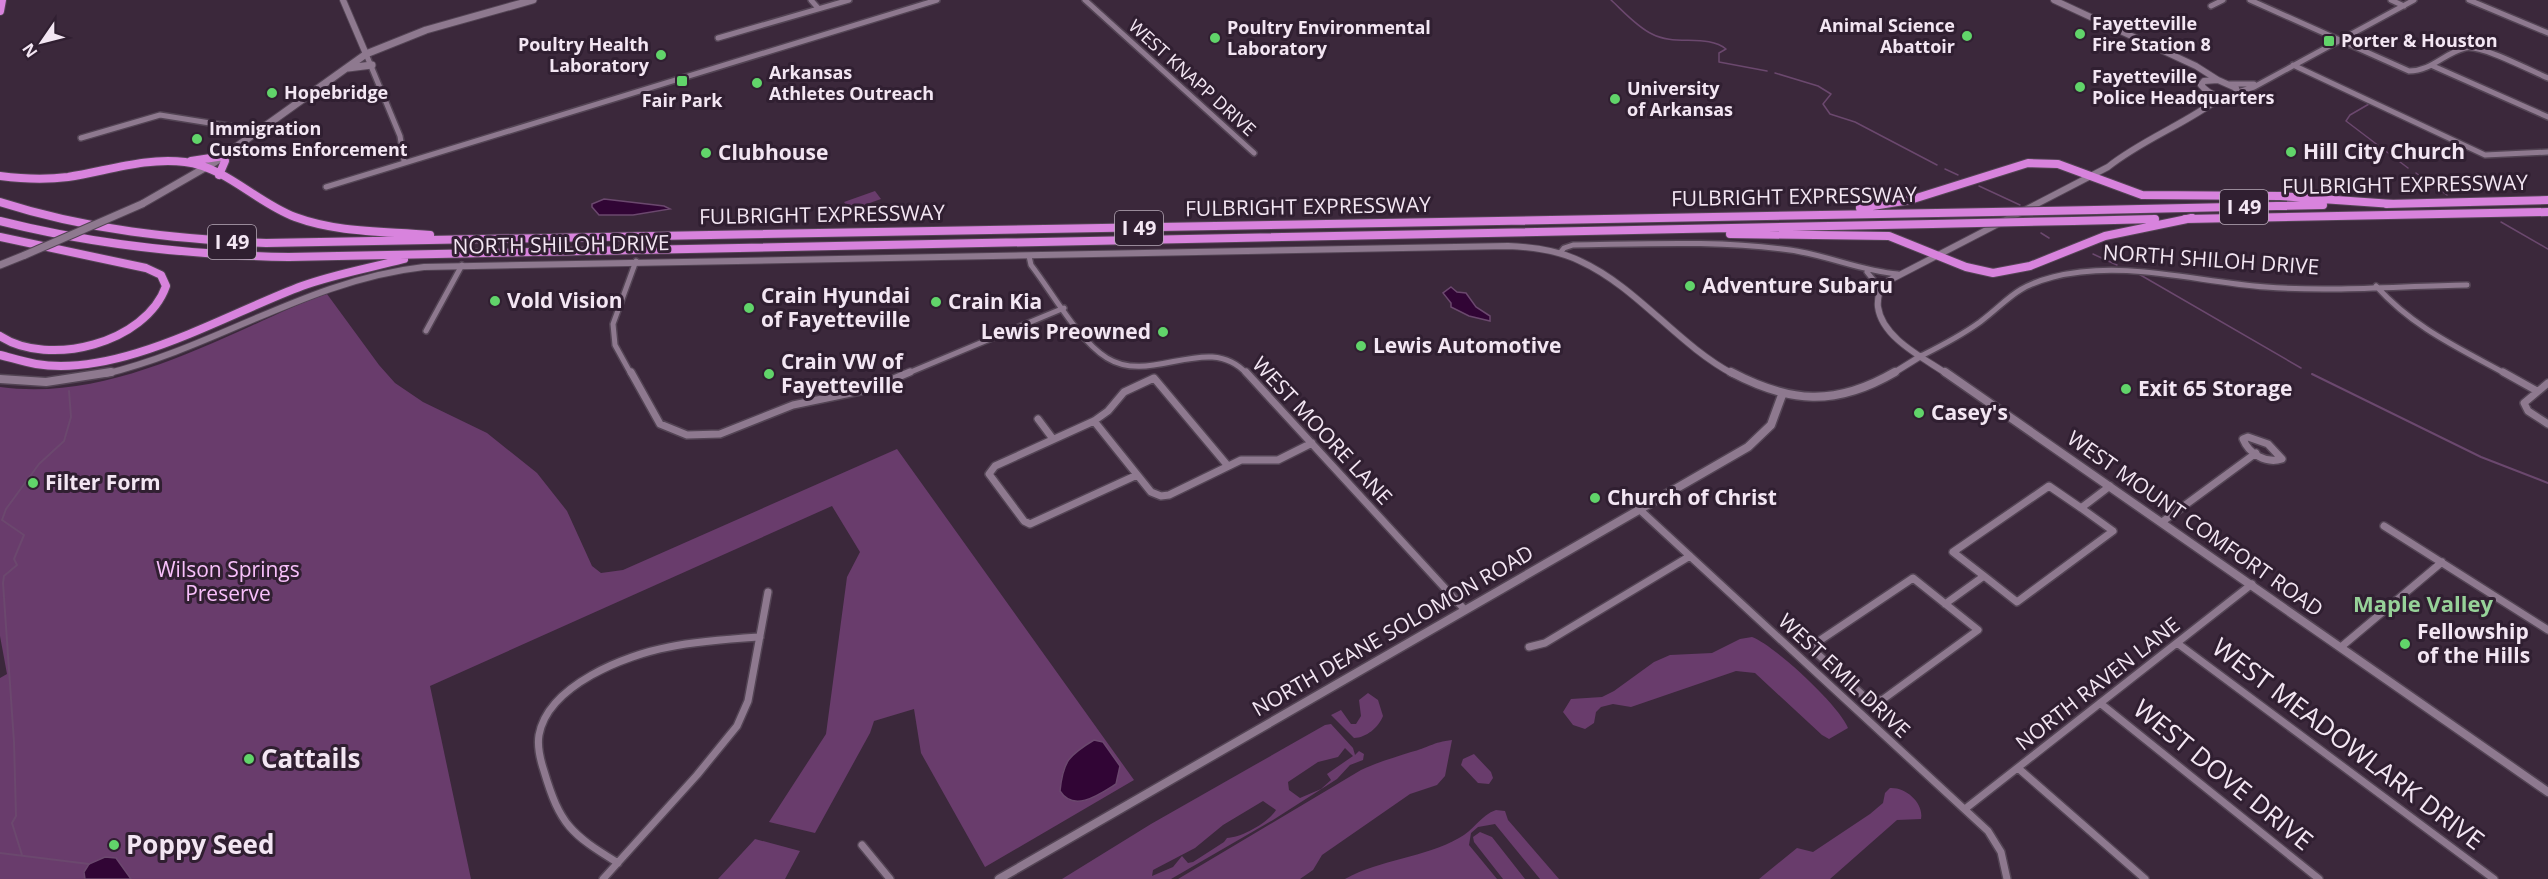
<svg xmlns="http://www.w3.org/2000/svg" width="2548" height="879" viewBox="0 0 2548 879" font-family="'Open Sans',sans-serif">
<style>
.green{fill:#693c6c;fill-rule:evenodd}
.water{fill:#310535;stroke:#6b486e;stroke-width:1.5}
.lines{fill:none;stroke-linecap:round;stroke-linejoin:round}
.stream-far1{stroke:#6b486e;stroke-width:1.5}
.stream{stroke:#6b486e;stroke-width:2}
.minor-far1-casing{stroke:#534454;stroke-width:8}
.minor-casing{stroke:#534454;stroke-width:10}
.tertiary-far1-casing{stroke:#534454;stroke-width:8}
.tertiary-casing{stroke:#534454;stroke-width:11}
.secondary-casing{stroke:#534454;stroke-width:9}
.motorway-casing{stroke:#534454;stroke-width:10}
.minor-far1{stroke:#8e798f;stroke-width:5}
.minor{stroke:#8e798f;stroke-width:7}
.tertiary-far1{stroke:#8e798f;stroke-width:6}
.tertiary{stroke:#8e798f;stroke-width:8}
.secondary{stroke:#8e798f;stroke-width:7}
.motorway{stroke:#d883dd;stroke-width:8}
.secondary-bridge-casing{stroke:#534454;stroke-width:9;stroke-linecap:butt}
.motorway-bridge-casing{stroke:#534454;stroke-width:10;stroke-linecap:butt}
.secondary-bridge{stroke:#8e798f;stroke-width:7}
.motorway-bridge{stroke:#d883dd;stroke-width:8}
.poi-dot{fill:#61d46a;stroke:#301f31;stroke-width:2}
.labels{text-anchor:middle;stroke-width:6;stroke-linejoin:round;paint-order:stroke}
.far-poi-label{font-size:18px;font-weight:bold;fill:#f3e6f3;stroke:#301f31;text-anchor:start}
.far-street-label{font-size:18px;fill:#f3e6f3;stroke:#301f31}
.shield{fill:#301f31;stroke:#b8aab9;stroke-width:1.5}
.shield-label{font-size:20px;font-weight:bold;fill:#f3e6f3}
.poi-label{font-size:21px;font-weight:bold;fill:#f3e6f3;stroke:#301f31;text-anchor:start}
.street-label{font-size:21px;fill:#f3e6f3;stroke:#301f31}
.park-label{font-size:21px;fill:#f8c0fb;stroke:#301f31}
.neighbourhood-label{font-size:22px;font-weight:bold;fill:#97d299;stroke:#301f31}
.near-street-label{font-size:26px;fill:#f3e6f3;stroke:#301f31}
.near-poi-label{font-size:26px;font-weight:bold;fill:#f3e6f3;stroke:#301f31;text-anchor:start}
</style>
<rect width="100%" height="100%" fill="#3b283b"/>
<path class="green" d="M875,191l6,8 -31,11 -6,-8z
M327,294l52,71 16,18 28,19 64,31 50,40 30,38 25,55 9,7 22,-3 274,-121 237,331 -149,87 -64,-114 -7,-44 -40,12 -4,12 -55,100 -46,-11 57,-88 21,-157 13,-25 -28,-46 -402,180 41,193h-471v-201l7,-4 -7,-38v-249c88,12 173,-26 251,-61 25,-11 50,-24 76,-32z
M1752,637c22,8 88,69 96,91l-19,11 -7,-4 -67,-62 -19,-2 -105,36 -18,-3 -12,3 -5,5 -2,11 -9,6 -12,-4 -10,-13 8,-13 31,-2 12,-6 40,-29 16,-7 42,-2 28,-14z
M1368,693l10,7 5,16c-4,11 -17,22 -29,22l-23,-23 10,-5 10,14h5l5,-8 -2,-16z
M1331,724l22,24 2,7 4,-4 5,3 -1,6 -13,5 -13,14 -64,41 -102,59h-109l89,-55 174,-99zM1345,748l8,8 -26,18 4,6 -10,9 -21,9 -11,-8 -1,-8 30,-20 20,-5zM1263,801l13,9c-8,13 -35,28 -49,28l-3,4 -31,20 -5,1 -6,-7 -9,11 -21,9 1,-6 42,-22 28,-23z
M1452,740l-7,36 -8,9 -27,9 -88,61 -9,15 -13,9h-122l183,-109c17,-8 32,-12 50,-18 17,-4 22,-10 41,-12z
M1474,754l17,18 2,6 -4,6 -11,-1 -17,-18 2,-6z
M1890,788c16,-1 34,15 31,31l-24,1 -67,59h-71l38,-31 16,4 57,-38 13,-11 2,-10z
M1496,810l9,1 3,9 51,59h-19l-45,-55 -17,3 -7,6 -2,12 28,34h-152c36,-20 79,-21 114,-41 14,-7 22,-23 37,-28z
M1480,832l12,5 33,42h-22l-29,-37 -1,-5z
M755,839l45,12 -15,28h-67z"/>
<path class="water" d="M604,199l60,7 6,3 -37,6h-34l-7,-8v-3z
M1451,287l6,5 9,1 10,14 14,9v5l-21,-5 -18,-9v-4l-8,-10z
M1094,740l9,2 17,24 -4,18c-16,10 -42,29 -56,7 3,-30 9,-36 34,-51z
M105,857l11,1 15,21h-46l-1,-7 5,-8z"/>
<g class="lines">
<path class="stream-far1" d="M1611,0c12,11 26,27 41,34 22,12 56,0 74,15l-7,4v9l48,9
M1775,73l43,13 13,8 -8,10 7,10 25,8 82,43
M2369,104l-19,11 -4,6 62,47
M1945,169l13,6
M2416,173l31,22
M1979,186l41,19
M2501,222l47,27
M2041,233l8,5
M2093,254l24,11
M2137,273l164,95"/>
<path class="stream" d="M2312,374l169,83 67,26
M0,853l89,11
M22,855l-10,-32 4,-7 -2,-74 -11,-159 1,-7 13,-11 -3,-6 10,-24 -22,-15 4,-11 33,-45 25,-23 7,-24 -2,-26"/>
<defs>
<path id="minor-far1" d="M811,0l7,8
M1085,0l169,153
M2250,0l159,71c23,0 35,-18 56,-23 15,-4 66,23 83,30
M2391,0l13,6
M2469,0l79,33
M2211,6l12,-6
M718,38l131,-38
M366,54l34,82 4,25
M2293,65l192,90 63,-3
M2433,66l115,51
M2230,84h24
M2238,92l16,-5 160,-87
M81,138l79,-23 100,16
M326,187l611,-187
M1560,253l4,-5 9,-3c72,-1 145,-5 217,5 37,5 71,21 108,24
M1029,256l2,9c21,27 47,75 76,93 45,28 101,-27 140,16
M1867,272l13,16
M2376,286c38,42 81,61 130,88
M426,331l36,-66
M1921,356c20,-10 41,-21 59,-34 29,-22 34,-35 73,-45 70,-18 143,5 213,10 67,5 134,-1 201,-2
M631,374l-16,-29 -2,-21 23,-63
M906,374l158,-66"/>
<path id="minor" d="M631,372l29,52 27,11 33,-1 73,-29 77,-16 40,-17
M1246,372l219,238
M2503,372l34,19
M2548,383l-24,20 4,8 20,13
M1038,419l15,20
M1094,421l57,71 10,4 8,-1 72,-35h37l34,-17
M2248,437l20,7 14,15c-16,5 -33,-5 -39,-20z
M1137,475l-107,49 -6,-3 -35,-47 6,-8 99,-45 14,-10 16,-19 30,-14 74,88
M1640,510l348,321 13,21 6,27
M2162,522l94,-69
M2384,526l164,104
M1984,576l33,26 96,-71 -32,-23
M1913,578l65,52 -96,70 -15,-1 -57,-52z
M1945,604l39,-28 -31,-24 96,-66 32,22 29,-22
M2177,643l317,236
M1529,647l16,-4 145,-87
M2341,647l101,-85
M2100,703l219,176
M2018,768l127,111
M1965,809l287,-225
M862,845l28,34
M618,863c-47,-29 -58,-38 -74,-92 -4,-12 -7,-24 -5,-36 9,-50 87,-80 130,-88 30,-6 61,-8 91,-10
M603,879l94,-104 40,-49 11,-25 20,-109"/>
<path id="tertiary-far1" d="M343,0l23,54
M2054,0l142,66 22,14
M2218,80l18,8 1,5c-13,7 -27,3 -36,-8l3,-4z
M105,374c112,-27 203,-94 319,-107l1084,-21c25,1 50,4 72,15 57,26 98,84 153,113
M1892,374l29,-18
M1947,374c-23,-16 -65,-36 -69,-67 -1,-6 1,-13 2,-19l8,-7 220,-114c35,-28 78,-43 113,-70"/>
<path id="tertiary" d="M1731,372c59,31 104,35 164,0
M1945,372l603,420
M0,379l46,3 65,-10
M999,879l749,-432 23,-22 11,-30"/>
<path id="secondary" d="M348,68l24,-3
M142,204l73,-42 151,-108 60,-24 107,-30
M0,265l25,-10"/>
<path id="motorway" d="M0,11l2,-11
M191,161l33,-5 1,5 -6,14
M0,176c23,3 45,4 68,1 39,-6 78,-20 117,-15 41,5 72,41 110,55 43,16 90,14 135,18
M0,202c87,28 175,37 266,41l1671,-30
M2386,204l162,-4
M1860,208l50,-8 118,-37 30,1 84,31 138,1 113,8
M2095,210l228,-5
M2185,219l363,-7
M0,221c95,24 191,34 289,36l1643,-33
M2073,221l82,-2
M1730,234l159,2 77,31 27,6 37,-7 75,-30 87,-18
M0,237l146,31 15,7 5,11c-20,57 -117,82 -166,50
M0,355c12,3 24,7 36,9 84,14 188,-49 266,-78 33,-12 68,-18 102,-27"/>
</defs>
<use href="#minor-far1" class="minor-far1-casing"/>
<use href="#minor" class="minor-casing"/>
<use href="#tertiary-far1" class="tertiary-far1-casing"/>
<use href="#tertiary" class="tertiary-casing"/>
<use href="#secondary" class="secondary-casing"/>
<use href="#motorway" class="motorway-casing"/>
<use href="#minor-far1" class="minor-far1"/>
<use href="#minor" class="minor"/>
<use href="#tertiary-far1" class="tertiary-far1"/>
<use href="#tertiary" class="tertiary"/>
<use href="#secondary" class="secondary"/>
<use href="#motorway" class="motorway"/>
<defs>
<path id="secondary-bridge" d="M25,255l117,-51"/>
<path id="motorway-bridge" d="M1937,213l158,-3
M1932,224l141,-3"/>
</defs>
<use href="#secondary-bridge" class="secondary-bridge-casing"/>
<use href="#motorway-bridge" class="motorway-bridge-casing"/>
<use href="#secondary-bridge" class="secondary-bridge"/>
<use href="#motorway-bridge" class="motorway-bridge"/>
</g>
<g class="poi-dot">
<circle cx="2080" cy="34" r="6"/>
<circle cx="1967" cy="36" r="6"/>
<circle cx="1215" cy="38" r="6"/>
<rect x="2323" y="35" width="12" height="12" rx="3"/>
<circle cx="661" cy="55" r="6"/>
<rect x="676" y="75" width="12" height="12" rx="3"/>
<circle cx="757" cy="83" r="6"/>
<circle cx="2080" cy="87" r="6"/>
<circle cx="272" cy="93" r="6"/>
<circle cx="1615" cy="99" r="6"/>
<circle cx="197" cy="139" r="6"/>
<circle cx="2291" cy="152" r="6"/>
<circle cx="706" cy="153" r="6"/>
<circle cx="1690" cy="286" r="6"/>
<circle cx="495" cy="301" r="6"/>
<circle cx="936" cy="302" r="6"/>
<circle cx="749" cy="308" r="6"/>
<circle cx="1163" cy="332" r="6"/>
<circle cx="1361" cy="346" r="6"/>
<circle cx="769" cy="374" r="6"/>
<circle cx="2126" cy="389" r="6"/>
<circle cx="1919" cy="413" r="6"/>
<circle cx="33" cy="483" r="6"/>
<circle cx="1595" cy="498" r="6"/>
<circle cx="2405" cy="644" r="6"/>
<circle cx="249" cy="759" r="6"/>
<circle cx="114" cy="845" r="6"/>
</g>
<g class="labels">
<g class="far-poi-label">
<text x="2092" y="30">Fayetteville<tspan x="2092" dy="21">Fire Station 8</tspan></text>
<text x="1955" y="32" text-anchor="end">Animal Science<tspan x="1955" dy="21">Abattoir</tspan></text>
<text x="1227" y="34">Poultry Environmental<tspan x="1227" dy="21">Laboratory</tspan></text>
<text x="2341" y="47">Porter &amp; Houston</text>
<text x="649" y="51" text-anchor="end">Poultry Health<tspan x="649" dy="21">Laboratory</tspan></text>
<text x="769" y="79">Arkansas<tspan x="769" dy="21">Athletes Outreach</tspan></text>
<text x="2092" y="83">Fayetteville<tspan x="2092" dy="21">Police Headquarters</tspan></text>
<text x="1627" y="95">University<tspan x="1627" dy="21">of Arkansas</tspan></text>
<text x="284" y="99">Hopebridge</text>
<text x="682" y="107" text-anchor="middle">Fair Park</text>
<text x="209" y="135">Immigration<tspan x="209" dy="21">Customs Enforcement</tspan></text>
</g>
<g class="far-street-label">
<text transform="translate(1192 78) rotate(42)" y="6">WEST KNAPP DRIVE</text>
</g>
<g class="shield">
<rect x="2220" y="190" width="48" height="34" rx="4.5"/>
<rect x="1115" y="211" width="48" height="34" rx="4.5"/>
<rect x="208" y="225" width="48" height="34" rx="4.5"/>
</g>
<g class="shield-label">
<text x="2244" y="214">I 49</text>
<text x="1139" y="235">I 49</text>
<text x="232" y="249">I 49</text>
</g>
<g class="poi-label">
<text x="2303" y="159">Hill City Church</text>
<text x="718" y="160">Clubhouse</text>
<text x="1702" y="293">Adventure Subaru</text>
<text x="761" y="303">Crain Hyundai<tspan x="761" dy="24">of Fayetteville</tspan></text>
<text x="507" y="308">Vold Vision</text>
<text x="948" y="309">Crain Kia</text>
<text x="1151" y="339" text-anchor="end">Lewis Preowned</text>
<text x="1373" y="353">Lewis Automotive</text>
<text x="781" y="369">Crain VW of<tspan x="781" dy="24">Fayetteville</tspan></text>
<text x="2138" y="396">Exit 65 Storage</text>
<text x="1931" y="420">Casey's</text>
<text x="45" y="490">Filter Form</text>
<text x="1607" y="505">Church of Christ</text>
<text x="2417" y="639">Fellowship<tspan x="2417" dy="24">of the Hills</tspan></text>
</g>
<g class="street-label">
<text transform="translate(2405 185) rotate(-1)" y="7">FULBRIGHT EXPRESSWAY</text>
<text transform="translate(1794 197) rotate(-1)" y="7">FULBRIGHT EXPRESSWAY</text>
<text transform="translate(1308 207) rotate(-1)" y="7">FULBRIGHT EXPRESSWAY</text>
<text transform="translate(822 215) rotate(-1)" y="7">FULBRIGHT EXPRESSWAY</text>
<text transform="translate(561 245) rotate(-1)" y="7">NORTH SHILOH DRIVE</text>
<text transform="translate(2211 260) rotate(4)" y="7">NORTH SHILOH DRIVE</text>
<text transform="translate(1322 431) rotate(47)" y="7">WEST MOORE LANE</text>
<text transform="translate(2195 524) rotate(35)" y="7">WEST MOUNT COMFORT ROAD</text>
<text transform="translate(1393 631) rotate(-30)" y="7">NORTH DEANE SOLOMON ROAD</text>
<text transform="translate(1844 676) rotate(43)" y="7">WEST EMIL DRIVE</text>
<text transform="translate(2098 684) rotate(-38)" y="7">NORTH RAVEN LANE</text>
</g>
<g class="park-label">
<text x="228" y="577">Wilson Springs<tspan x="228" dy="24">Preserve</tspan></text>
</g>
<g class="neighbourhood-label">
<text x="2423" y="612">Maple Valley</text>
</g>
<g class="near-street-label">
<text transform="translate(2348 744) rotate(37)" y="9">WEST MEADOWLARK DRIVE</text>
<text transform="translate(2223 775) rotate(39)" y="9">WEST DOVE DRIVE</text>
</g>
<g class="near-poi-label">
<text x="261" y="768">Cattails</text>
<text x="126" y="854">Poppy Seed</text>
</g>
</g>
<g transform="translate(42 42) rotate(235)" stroke="#301f31" stroke-width="4.5" paint-order="stroke">
<path d="M0-4.5L10 22L0 15L-10 22Z" fill="#f3e6f3"/>
<text y="-9" font-size="16" font-weight="bold" text-anchor="middle" fill="#f3e6f3">N</text>
</g>
</svg>
